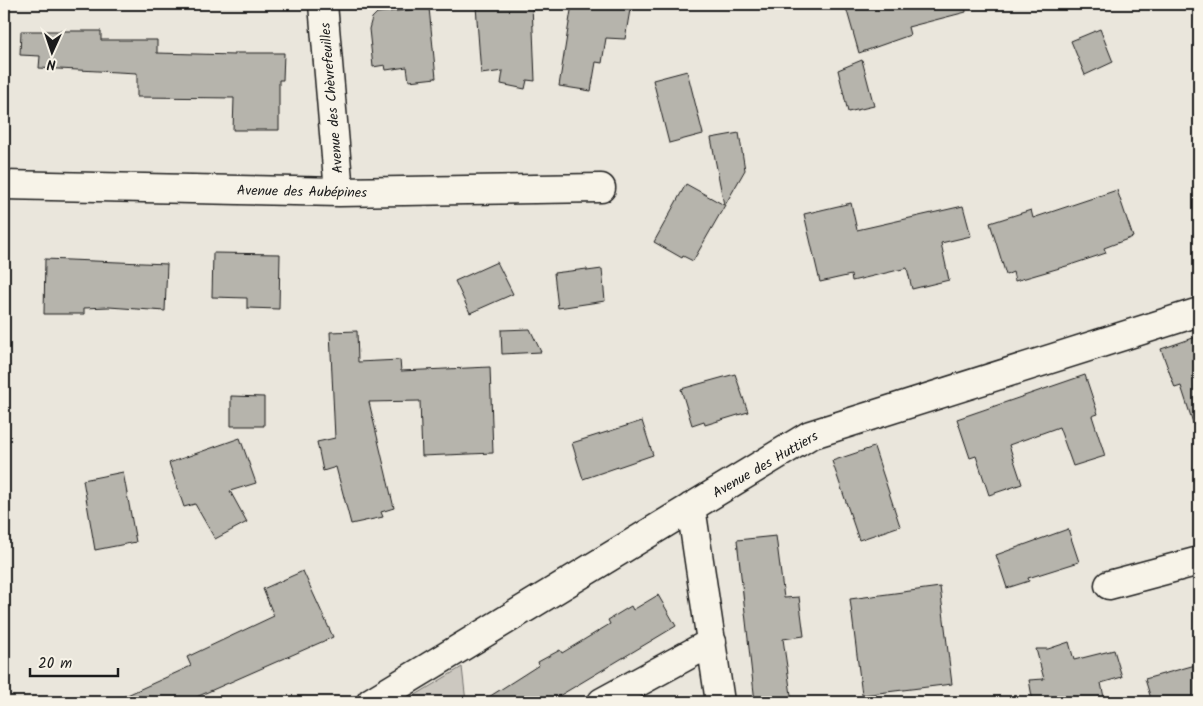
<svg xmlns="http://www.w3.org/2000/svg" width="1203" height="706" viewBox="0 0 1203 706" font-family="Kalam,sans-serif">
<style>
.green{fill:#ccc8c0;stroke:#74726e}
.building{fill:#b6b4ac;stroke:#1c1c1c}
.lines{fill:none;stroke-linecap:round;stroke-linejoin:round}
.street-casing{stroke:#1c1c1c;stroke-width:31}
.street{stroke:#f7f3e8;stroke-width:28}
.labels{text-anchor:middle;stroke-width:4;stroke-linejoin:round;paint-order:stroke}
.street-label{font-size:14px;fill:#1c1c1c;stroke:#f7f3e8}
</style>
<rect width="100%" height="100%" fill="#eae6dc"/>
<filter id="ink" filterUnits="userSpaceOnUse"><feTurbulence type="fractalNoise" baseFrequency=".02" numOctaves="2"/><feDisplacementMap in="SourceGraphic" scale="10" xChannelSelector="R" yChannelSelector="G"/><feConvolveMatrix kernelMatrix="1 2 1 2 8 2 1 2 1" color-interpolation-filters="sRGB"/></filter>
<g filter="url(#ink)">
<path class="green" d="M462,667l4,35h-62z"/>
<path class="building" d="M532,4l3,77 -8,-1 -2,9 -24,-5 2,-13 -22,3 -5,-68z
M572,4l36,4v-4h23l-6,35 -19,-1 -4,25 -6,-1 -5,29 -32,-5z
M845,4h120l1,8 -58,15 2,8 -51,18z
M429,8l7,70 -27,3 -2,-14 -21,3 -1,-5 -12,2 -4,-38 3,-11 5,-5z
M1100,29l13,33 -28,13 -14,-34z
M21,31h80v9h56v13l78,2v-2h49l-1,27h-4v50h-46l1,-32 -97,-1v-24l-98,-5 1,-12 -20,-1z
M862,60l12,46 -26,6 -10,-42z
M687,71l16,63 -34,9 -16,-63z
M739,133l6,37 -52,91 -10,-5 -1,2 -28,-16 32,-58 38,21 -13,-67z
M1117,190l16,47 -29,11 2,5 -36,12 -55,16 -2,-9 -7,3 -16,-52 41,-13 2,8z
M851,203l6,27 106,-24 8,30 -30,7 8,37 -37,9 -5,-21 -55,13 -1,-6 -31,7 -16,-68z
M213,253l67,1 -1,55 -32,-1v-10l-35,-1z
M45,259l122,5 -2,47 -56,-4 -25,1v6h-40z
M497,262l16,32 -43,19 -15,-32z
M587,269v2l15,-2 3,32 -47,7 -4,-35z
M530,329l11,23 -39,2 -1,-24z
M357,331l1,31 42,-2 1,11 89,-4 3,86 -71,3 -2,-55 -51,1 25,106 -13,4 2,5 -32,7 -15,-57 -13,4 -6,-29 18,-4 -5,-106z
M1199,336v92l-4,1 -14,-43 -6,2 -14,-39z
M735,374l13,38 -43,13 -1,-4 -12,4 -11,-36z
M1085,375l13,39 -6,2 13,40 -32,10 -14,-39 -50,18 13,39 -33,11 -13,-39 -6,2 -13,-39z
M231,396l33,1v29h-33z
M642,421l11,34 -70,24 -11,-36z
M240,438l16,45 -26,8 17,31 -32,17 -20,-35 -11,3 -15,-44z
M874,447l26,79 -41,14 -27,-79z
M123,472l13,70 -41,8 -12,-70z
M1068,529l11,33 -51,16 1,3 -22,7 -11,-33z
M776,536l8,62 15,-1 5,39 -21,3 9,63h-37l-18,-162z
M303,571l30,66 -148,65h-73l79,-36 -4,-9 87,-41 -11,-27z
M940,587l12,97 -90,11 -12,-96z
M658,595l18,31 -127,76h-68l58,-37 -1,-3 22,-12 2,3 48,-29 -2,-4 23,-14 2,4z
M1069,642l5,18 40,-10 8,27 -21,6 4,19h-72l-4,-22 15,-1 -8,-30h12z
M1199,664v38h-47l-7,-23z"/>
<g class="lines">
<defs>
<path id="street" d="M323,4l16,188
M4,185l335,7 262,-4
M691,507l29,195
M1109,585l90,-24
M371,702l439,-267 389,-123
M602,702l110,-60"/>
</defs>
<use href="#street" class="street-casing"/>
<use href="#street" class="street"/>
</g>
</g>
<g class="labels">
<g class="street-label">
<text transform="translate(331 98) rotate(-95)" y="5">Avenue des Chèvrefeuilles</text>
<text transform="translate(302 191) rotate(1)" y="5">Avenue des Aubépines</text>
<text transform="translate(765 464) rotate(-30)" y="5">Avenue des Huttiers</text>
</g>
</g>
<rect width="1203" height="706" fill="none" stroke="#f7f3e8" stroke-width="20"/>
<rect x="10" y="10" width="1183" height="686" fill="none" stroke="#1c1c1c" stroke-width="2" filter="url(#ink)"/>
<g transform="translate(52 52) rotate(183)" stroke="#f7f3e8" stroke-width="4" paint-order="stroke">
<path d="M0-4L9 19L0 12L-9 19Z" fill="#1c1c1c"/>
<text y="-8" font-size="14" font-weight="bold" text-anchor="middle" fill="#1c1c1c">N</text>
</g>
<path d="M30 668v8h88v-8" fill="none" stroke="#1c1c1c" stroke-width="2.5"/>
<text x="38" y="668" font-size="15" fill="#1c1c1c" stroke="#f7f3e8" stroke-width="4" paint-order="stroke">20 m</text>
</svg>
